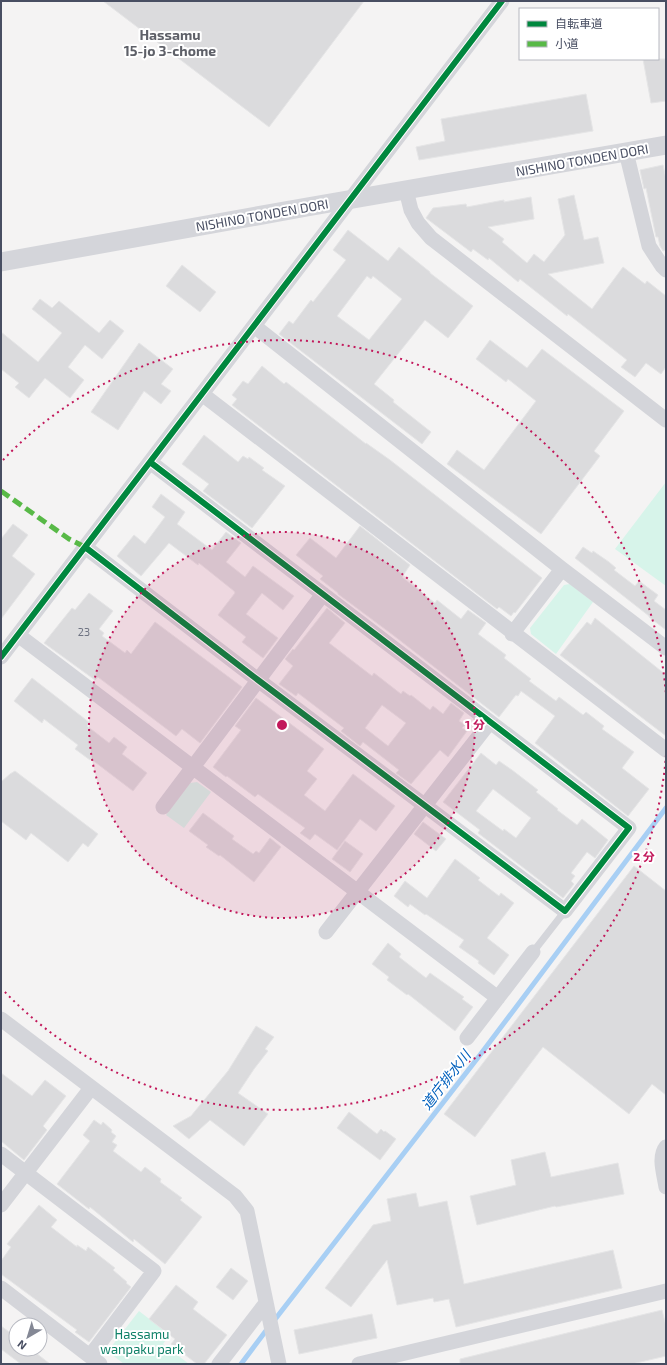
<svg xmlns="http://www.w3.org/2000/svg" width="667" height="1365" viewBox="0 0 667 1365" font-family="'Exo 2','Noto Sans JP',sans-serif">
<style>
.green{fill:#d7f4ea}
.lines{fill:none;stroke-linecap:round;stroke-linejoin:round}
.stream{stroke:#a8cff4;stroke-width:5}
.building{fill:#dbdbdd;stroke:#e5e5e6;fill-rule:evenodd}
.service{stroke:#d4d5da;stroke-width:7}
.minor{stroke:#d4d5da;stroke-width:15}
.tertiary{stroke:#d4d5da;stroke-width:19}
.quiet{stroke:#58b947;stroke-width:5;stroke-dasharray:10 5;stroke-linecap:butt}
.cycleway-casing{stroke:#fff;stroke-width:8}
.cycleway{stroke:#00873e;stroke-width:6}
.ring{fill:none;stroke:#c2185b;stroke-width:2;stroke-dasharray:2 4}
.labels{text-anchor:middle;stroke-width:4;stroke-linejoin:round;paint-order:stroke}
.number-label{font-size:11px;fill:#6e7382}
.street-label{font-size:13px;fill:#484e62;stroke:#fff}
.park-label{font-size:13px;fill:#0f8168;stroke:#fff}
.neighbourhood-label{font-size:14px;font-weight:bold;fill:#5e6068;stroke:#fff}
.water-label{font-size:14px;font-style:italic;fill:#0060bd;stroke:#fff}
.centre{fill:#c2185b;stroke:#fff;stroke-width:2}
.ring-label{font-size:12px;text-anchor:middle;font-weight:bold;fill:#c2185b;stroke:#fff;stroke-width:4;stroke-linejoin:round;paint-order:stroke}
</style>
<rect width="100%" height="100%" fill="#f4f3f3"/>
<path class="green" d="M666,482v104l-51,-37z
M570,584l23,18 -37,52 -25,-20 -1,-6 34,-43z
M197,782l14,10 -27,36 -18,-13 24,-32z
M139,1311l31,24 -7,9 26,20h-65l-13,-10v-7z"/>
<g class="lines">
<path class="stream" d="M273,1322l207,-267 186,-247
M241,1364l27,-36"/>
</g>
<path class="building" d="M103,1h261l-95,126z
M643,59h23v42l-15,2z
M586,94l7,37 -174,29 -3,-13 29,-6 -4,-22z
M663,165l3,14v71l-3,1 -3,-5 -2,-9h-2l-10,-49 -2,1 -4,-19z
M574,195l10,45 14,-3 6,26 -56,11 44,35 31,-42 22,17 2,-3 19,15v71l-5,7 -15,-11 -11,14 -14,-10 6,-7 -59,-46 -1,2 -47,-37 -2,3 -29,-24 -1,2 -15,-11 -2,3 -45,-34 7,-10 33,-4 1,3 37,-7v2l27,-5 3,22 -46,8 16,12 -2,3 25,21 7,-9 10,8 21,-27 -7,-36z
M348,230l40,31 11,-14 31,25v1l43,33 -25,32 -23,-18 -51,64 20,16 -1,2 38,30 -9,12 -143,-110 10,-13 4,3 18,-24 2,2 33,-42 -13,-10zM367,276l4,3 2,-3 29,23 -33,41 -32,-24z
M182,265l34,27 -16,20 -34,-26z
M40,299l12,9 7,-7 40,32 11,-13 14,11 -22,28 -17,-14 -17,22 16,13 -14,18 -25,-20 -16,20 -14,-11 4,-4 -18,-14v-37l37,30 24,-29 -30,-24z
M490,340l37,28 15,-19 82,62 -30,40 6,5 -59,78 -94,-70 10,-14 27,20 52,-69 -28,-22 -2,3 -30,-23z
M139,343l34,26 -12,15 10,7 -10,13 -17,-13 -26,39 -27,-18z
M262,366l22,18 2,-2 80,62v-1l24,17 152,118 -27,35 -1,-1 -3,4 -12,-9 -2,2 -265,-204 5,-6 -5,-4 11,-14 5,3z
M204,435l34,27 5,-6 5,3 1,-2 15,11 -2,2 23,16 -33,42 -49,-37 6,-7 -27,-20z
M161,494l24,18 -8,12 35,26 14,-18 15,11 -15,19 19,15 8,-11 41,30 -11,14 -21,-17 -16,21 32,24 -15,20 -21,-16 4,-5 -28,-22 17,-22 -1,-2 -35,-28 -1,2 -29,-22 -28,33 -24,-20 17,-21 11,9 20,-27 -13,-10z
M13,524l15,11 -16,21 23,18 -34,45v-80z
M360,526l50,39 -8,12 33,26 2,-3 24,19 7,-9 18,13 -8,11 28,21 -2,3 27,21 -2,2 27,20 3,-4 24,18 3,-3 18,14 -2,3 32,23 -12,16 27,21 -21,27 -93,-73 20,-27 -34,-25 -3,5 -2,-1 -17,22 -106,-82 -55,-41v-1l-18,-14 3,-3 -27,-21 14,-17 26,20z
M583,547l9,6 1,-2 16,11 7,6 -2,2 21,16 4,-5 19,14 -4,6 12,9v20l-17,-13v-1l-74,-58z
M89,593l24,18 -14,18 5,4 -2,3 23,17 2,-3 4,4 24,-32 87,65 -42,56 -18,-14 -6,7 -78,-59 -3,3 -51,-37 28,-35 3,2z
M327,608l18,15 -16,20 43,33 2,-3 27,21 2,-3 7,5 1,-1 19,15 3,-4 10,8 8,-11 13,10 -5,8 6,4 -3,3 5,3 -19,26 -8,-7 -29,34 -15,-11 3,-3 -36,-28 -3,4 -19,-15 3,-3 -46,-35 -2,3 -17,-12 14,-18 -8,-7 8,-10 1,1zM382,705l24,18 -18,23 -23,-18z
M595,618l71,57v61l-106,-81 27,-33 4,3z
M32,678l58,45 -3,3 22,17 5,-6 13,10 -5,7 25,19 -14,18 -42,-32 -1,1 -15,-11 3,-4 -34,-26 -2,4 -28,-22z
M256,698l68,51 -17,22 10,8 -13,16 21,16 28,-37 42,32 -19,25 -16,-12 -23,31 -22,-16 -5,6 -10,-7 5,-5 -47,-34 -3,3 -28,-21 -1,1 -13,-10 28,-37 -6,-4z
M481,753l15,12 3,-4 13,9 26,20 -2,2 22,17 -1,1 20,15 5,-6 26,21 -13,18 -8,-6 -16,21 4,3 -4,5 3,3 -11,14 -85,-65 2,-3 -37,-28zM493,789l38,29 -15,20 -12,-9 -1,2 -27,-20z
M15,771l83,63 -10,13 -5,-4 -15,19 -37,-29 -5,7 -25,-19v-39l9,-8z
M203,813l31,23 -2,3 21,15 3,-3 3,2 11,-15 11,9 -27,35 -34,-27 -1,1 -13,-9 2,-2 -19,-14z
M423,822l23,17 -10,12 -22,-17z
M345,841l18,13 -13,18 -18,-13z
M455,859l25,19 -2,2 21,16 2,-3 13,10 -27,35 22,17 -15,20 -16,-12 1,-2 -20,-14 5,-7 -38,-26 -1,1 -15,-11 -2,3 -14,-11 11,-15 22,17z
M634,866l32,25v204l-14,-11 -23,30 -86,-67 -68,90 -31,-23z
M388,943l13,11 -2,3 27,21 4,-5 34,24 -2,2 11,8 -18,24 -47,-37 -1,1 -20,-15 2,-3 -17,-13z
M256,1026l18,11 -9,12 3,2 -14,18 -16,24 30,21 -24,32 -34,-26 -21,19 -16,-13 18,-10 37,-45z
M1,1073l31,23 13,-16 21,16 -23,30 4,4 -23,30 -23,-19z
M349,1112l28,22 4,-5 3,3 1,-1 11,8 -16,21 -43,-32z
M94,1120l7,5 2,-3 9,8 -1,2 5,4 -4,6 5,3 -4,6 28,21 4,-5 16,12 -1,3 22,16 -2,2 22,17 -37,47 -31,-25 -1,3 -43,-35 -1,2 -32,-25 33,-43 -7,-6z
M545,1152l6,25 67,-14 6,31 -68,13 -1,-1 -78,19 -7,-29 46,-11 -5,-25z
M416,1193l3,14 28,-6 17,83 149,-34 9,38 -166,39 -7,-28 -15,3 -1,-4 -36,7 -10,-45 -36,47 -26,-19 48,-63 18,-4 -4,-22z
M39,1205l18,15 -6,7 26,20v-2l9,6 2,-4 27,21 -2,2 14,12 -1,1 5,4 -42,55 -14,-10 2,-2 -76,-56v-13l10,-14 -4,-3z
M231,1268l17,13 -15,19 -17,-13z
M176,1285l22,17 -5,7 34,26 -23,29h-7l-26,-20 4,-5 -26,-20z
M662,1310l4,16v30l-34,8h-172v-5z
M372,1314l5,24 -78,16 -5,-24z
M1,1326l15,11v12h15l19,15h-29l-20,-15z"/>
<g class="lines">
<path class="service" d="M533,952l32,-41"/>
<path class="minor" d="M626,152l23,94 13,20 4,4
M406,190l5,20 7,13 13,15 235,182
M254,326l308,243 104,79
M202,394l464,356
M85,547l173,133 307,231 64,-83 -479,-366
M512,634l50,-65
M18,635l480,363
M1,657l501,-656
M163,807l160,-213
M326,932l164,-210
M1,1019l234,177 12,15 32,153
M467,1038l66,-86
M666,1147c-8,10 -2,27 0,40
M1,1154l153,117 -64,85
M1,1205l90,-117
M1,1288l99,76
M219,1364l47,-61
M359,1364l307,-73"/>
<path class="tertiary" d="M1,262l306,-55 359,-62"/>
<path class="quiet" d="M1,491l68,48 16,8"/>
<defs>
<path id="cycleway" d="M85,547l173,133 307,231 64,-83 -479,-366
M1,657l501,-656"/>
</defs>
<use href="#cycleway" class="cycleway-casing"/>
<use href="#cycleway" class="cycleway"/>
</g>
<circle cx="282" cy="725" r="193" fill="#c2185b" fill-opacity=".12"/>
<g class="ring">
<circle cx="282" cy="725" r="193"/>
<path d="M666 755A385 385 0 0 1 3 990M3 460A385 385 0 0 1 666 695"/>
</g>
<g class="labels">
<g class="number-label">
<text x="84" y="636">23</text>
</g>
<g class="street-label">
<text transform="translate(582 160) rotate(-10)" y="5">NISHINO TONDEN DORI</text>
<text transform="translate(262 215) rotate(-10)" y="5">NISHINO TONDEN DORI</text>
</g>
<g class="park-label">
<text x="142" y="1339">Hassamu<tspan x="142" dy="15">wanpaku park</tspan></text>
</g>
<g class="neighbourhood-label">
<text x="170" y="40">Hassamu<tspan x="170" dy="16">15-jo 3-chome</tspan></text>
</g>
<g class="water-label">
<text transform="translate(446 1080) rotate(-52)" y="5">道庁排水川</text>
</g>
</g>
<circle cx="282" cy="725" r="6" class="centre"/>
<g class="ring-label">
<text x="475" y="729">1 分</text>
<text x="644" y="861">2 分</text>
</g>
<rect width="667" height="1365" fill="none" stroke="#484e62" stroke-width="4"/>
<rect x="519" y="8" width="140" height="52" fill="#ffffff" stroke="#b6b8c0"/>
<rect x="527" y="21" width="20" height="6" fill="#00873e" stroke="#b6b8c0"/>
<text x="555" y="28" font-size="12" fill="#484e62">自転車道</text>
<rect x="527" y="41" width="20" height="6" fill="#58b947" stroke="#b6b8c0"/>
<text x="555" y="48" font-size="12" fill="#484e62">小道</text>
<g transform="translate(28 1337) rotate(218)"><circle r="19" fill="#ffffff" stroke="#b6b8c0"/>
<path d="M0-3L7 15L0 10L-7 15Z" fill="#848895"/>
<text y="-6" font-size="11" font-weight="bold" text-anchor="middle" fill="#484e62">N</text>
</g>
</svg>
